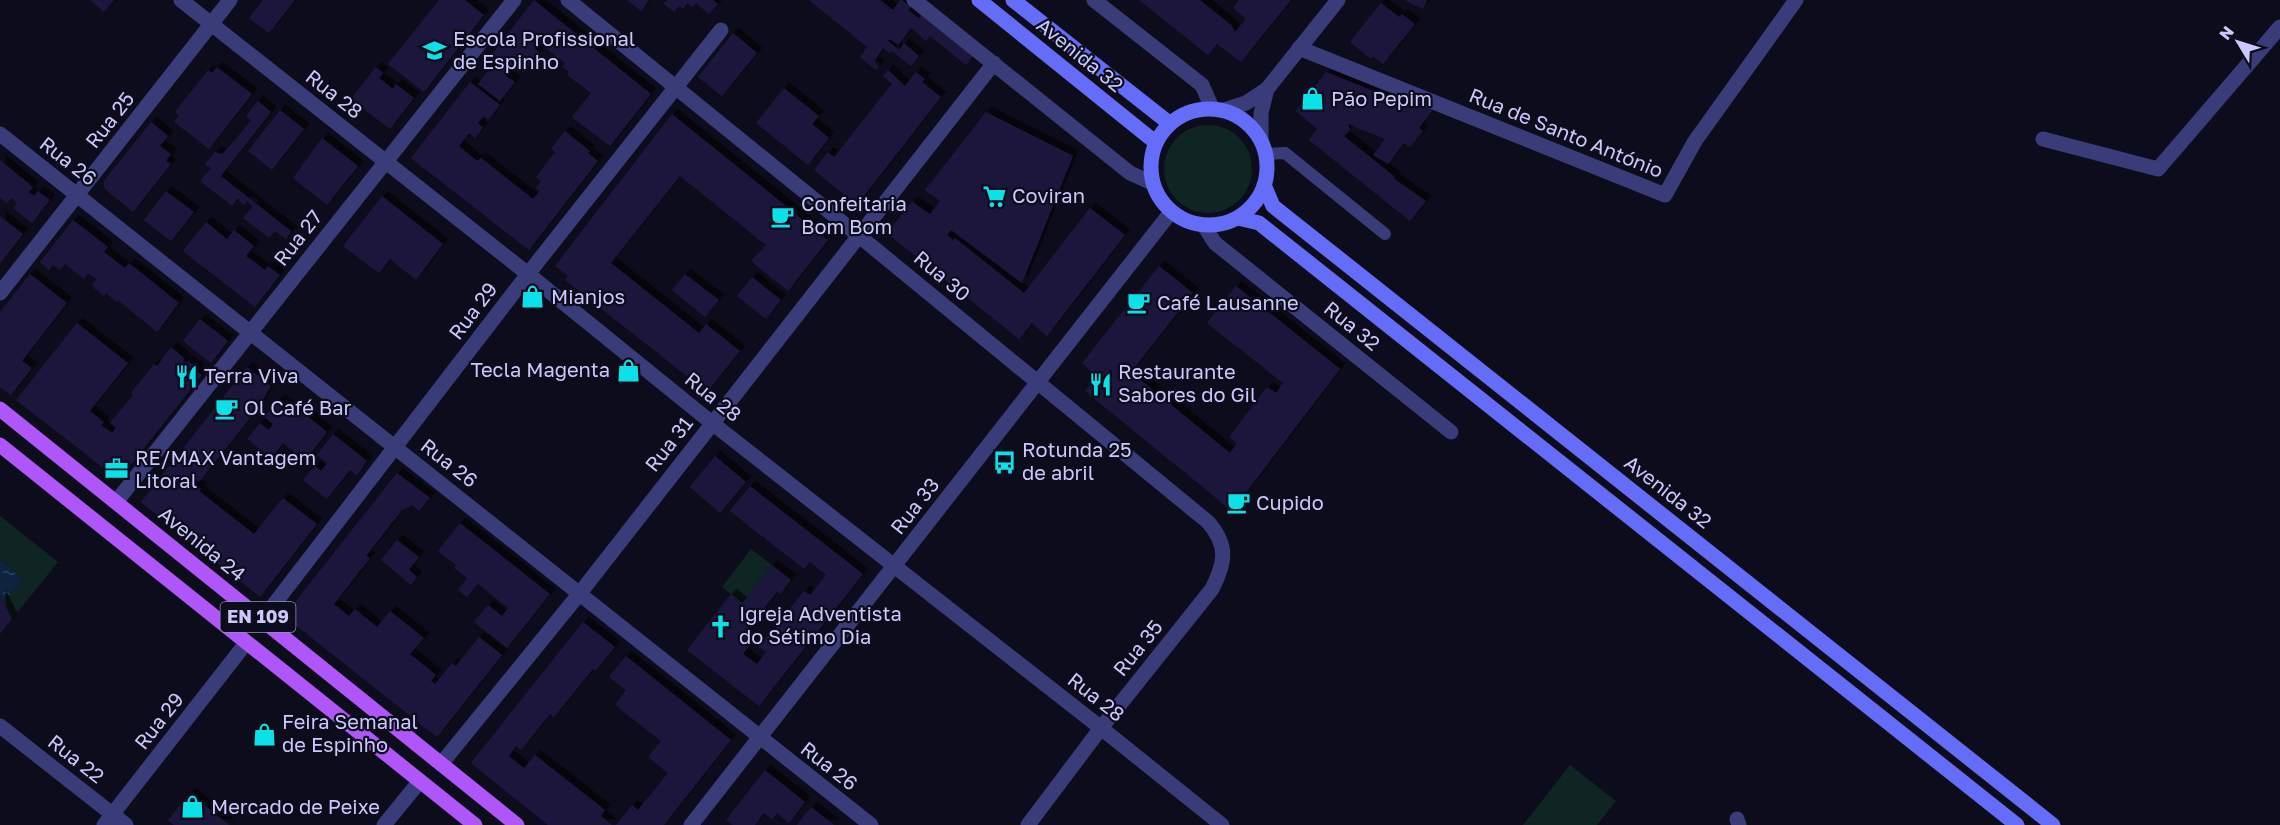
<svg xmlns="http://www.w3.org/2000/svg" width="2280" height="825" viewBox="0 0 2280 825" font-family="'Golos Text',sans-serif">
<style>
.green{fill:#0f2523}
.water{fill:url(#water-ripples)}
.building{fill:#1d193c;filter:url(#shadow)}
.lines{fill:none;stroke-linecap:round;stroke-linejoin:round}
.service{stroke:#393c79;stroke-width:12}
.minor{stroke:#393c79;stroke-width:15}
.tertiary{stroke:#393c79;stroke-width:15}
.secondary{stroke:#656df8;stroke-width:15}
.primary{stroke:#ae56f7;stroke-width:15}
.labels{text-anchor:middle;stroke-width:4.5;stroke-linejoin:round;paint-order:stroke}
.shield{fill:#0d0c1c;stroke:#9290b9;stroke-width:1.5}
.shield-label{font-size:18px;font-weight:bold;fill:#cbc9fc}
.poi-label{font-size:20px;fill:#cbc9fc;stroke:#0d0c1c;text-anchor:start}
.street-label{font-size:20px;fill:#cbc9fc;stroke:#0d0c1c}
</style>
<defs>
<pattern id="water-ripples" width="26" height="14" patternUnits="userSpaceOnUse" patternTransform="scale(1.5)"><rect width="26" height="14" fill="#0d243e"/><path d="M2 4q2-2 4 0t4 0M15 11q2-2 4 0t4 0" fill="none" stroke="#2f425b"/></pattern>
<filter id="shadow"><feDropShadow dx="5.5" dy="-5.5" stdDeviation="0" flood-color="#0009"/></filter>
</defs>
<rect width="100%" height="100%" fill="#0d0c1c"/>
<path class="green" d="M1164 169a44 44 0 1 1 88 0a44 44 0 1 1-88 0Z
M0,516l58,46 -46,57 -8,-17 19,-24 -23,-18z
M751,549l21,16 -30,38 -20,-16z
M1570,765l46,36 -19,24h-74z"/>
<path class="water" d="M0,560l23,18 -19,24 -4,-8z"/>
<path class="building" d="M90,0h24l-10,12z
M263,0h32l-26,33 -20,-15z
M439,0h26l19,15 -60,77 -36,-28z
M534,0l117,94 -41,52 -38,-29 19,-24 -24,-18 2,-3 -7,-5 3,-4 -26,-20 -4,6 4,3 -12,15 -7,-6 -7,9 -3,-2 -5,7 10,7 -15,19 -22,-17 15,-19 -6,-4z
M627,0h22l-8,11z
M668,0h45l5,4 -9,10 -13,-11 -4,4 -5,-4 -4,6 -4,-3 -5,6 -11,-9z
M809,0h71l13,10 7,-10h2l9,7 -3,3 11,8 2,-3 52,41 -7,9 -36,-29 -4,5 -15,-13 -13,17 -8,-6 -2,2 11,9 5,-7 15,13 -8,10 -19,-15 -2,2 -7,-5 -9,14 5,4 -3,4 -16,-13 7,-10z
M1139,0h61l31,25 4,7 11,-13 -13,-11 6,-8h52l-50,62 -24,-18 -9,11z
M1405,0h22l-4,9z
M1381,3l18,14 3,-3 13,10 -32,40 -10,-8 -2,3 -21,-17z
M733,33l24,20 -35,43 -24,-19z
M217,67l35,27 -43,55 -35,-27 5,-6 -4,-4 33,-42 4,3z
M376,67l7,6 -4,5 14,11 3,-5 18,14 -24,31 -39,-30z
M888,70l17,16 11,-14 9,7 -3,3 19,15 -84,108 -43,-35 14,-18 6,5 58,-73 -9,-8z
M1326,72l85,34 6,-8 16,12 -14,18 4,3 -13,16 -6,-4 -16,21 -15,-9 12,-16 -37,-15 2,6 -6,6 51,41 -2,1 33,23 -16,20 -101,-81 8,-11 -21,-18z
M470,82l30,23 -12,15 -4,-4 -6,7 5,5 -8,10 -6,-5 -10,13 18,15 4,-3 52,41 7,-8 -4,-3 5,-7 -5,-4 19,-25 -4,-3 14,-18 25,20 -2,2 10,8 -69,89 -118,-92z
M784,88l35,28 -7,8 17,14 -21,27 -52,-42z
M258,101l13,11 -50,64 70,55 -5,8 -11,-8 -6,7 -26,-20 10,-12 -7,-5 -2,4 -5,-4 1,-2 -2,-1 -6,8 -32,-25 11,-13 -6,-4 10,-12 7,2 14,-15 15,-19 -5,-4z
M280,110l24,19 -32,41 -24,-19z
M986,112l87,44 -51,127 -71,-53 -4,5 6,5 2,-2 69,55 66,-85 35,27 -78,101 -15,-13 -13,16 -132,-106 25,-31 18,12 10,-13 -15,-11z
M672,114l156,126 -40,51 -37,-30 15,-16 -86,-69 -69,87 88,70 7,-9 34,27 -33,41 -142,-112 3,-4 -13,-10z
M151,122l17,14 -8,10 11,8 -5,7 5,3 -38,48 -27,-22 -2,-4v-5z
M322,138l36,28 -31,39 -34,-27z
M0,160l33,27 -4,5 5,4 4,-5 12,9 -18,23 -19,-15 4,-5 -6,-5 -4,5 -7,-5z
M166,191l28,21 -23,29 -27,-21z
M382,196l61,48 -27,36 -26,-21 -11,14 -36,-27z
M0,216l23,18 -23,30z
M73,220l35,27 -4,5 21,16 4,-5 50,40 -22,29 -39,-32 -1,2 -11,-9 -2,3 -9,-7 -3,-4 5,-6 -9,-6 -4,6 -19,-15 -5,6 -7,-5 -4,5 -9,-8z
M206,222l21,17 7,-9 20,16 -8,10 19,14 3,-4 12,9 -25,32 -72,-56z
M1159,266l34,27 -62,79 99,81 7,-10 -8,-6 38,-50 9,6 7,-10 -76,-60 29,-37 104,83 -108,142 -147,-120 12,-15 -15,-13z
M30,274l37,29 -45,58 10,7 -21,27 -11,-8v-75z
M685,274l34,26 -14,17 -33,-27z
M752,277l29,23 -15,19 -29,-23z
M200,319l28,22 -17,22 -28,-22z
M77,323l51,40 -38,48 14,11 -3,3 11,8 4,-5 -6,-5 23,-28 -2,-2 23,-29 3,2 14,-19 13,11 -1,2 3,3 2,-2 11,8 -2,2 5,4 -83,105 -103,-80z
M247,367l24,19 -13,22 -59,74 -2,-2 -3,4 7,5 -2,2 55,43 29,-36 34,26 -57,73 -119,-95z
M279,399l20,15 2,-3 26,21 -22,29 -22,-18 -12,15 -24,-19 13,-16 9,7 4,-6 -9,-7z
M333,434l34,27 -10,14 -7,-5 -23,29 -24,-19 12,-14 6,5 6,-8 -10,-8z
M715,456l31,26 -26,31 -30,-26z
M397,473l33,25 -11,13 -7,-6 -10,5 -36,46 4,2 -36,46 15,12 6,-7 22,18 13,-16 34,27 -14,16 26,21 -5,6 4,3 17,-21 4,3 23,-29 23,18 -65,82 -153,-121z
M750,486l113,88 -104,132 -72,-56 44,-56 11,9 30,-38 19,15 -11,14 -3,-2 -34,43 9,7 -9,12 14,10 9,-12 -7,-5 45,-56 6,4 16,-20 -16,-13 -6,7 -74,-58z
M460,523l90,71 -43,54 -33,-26 14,-17 14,11 6,-8 -30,-24 -11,13 -9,-7 9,-12 -13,-10 2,-3 -18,-14z
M397,540l22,17 -10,13 8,7 -6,8 -30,-25z
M0,594l12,25 -12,15z
M583,622l32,25 -20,24 -2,-2 -39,48 -4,-3 -29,36 -5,-4 -7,10 15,12 11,-13 70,55 -4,6 11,9h-64l-77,-62z
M626,656l105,84 -67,85h-48l16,-20 6,5 30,-37 -20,-16 13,-16 -46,-36 11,-15 -17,-13z
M765,770l40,32 -16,21 -12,-10 -5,6 -8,-6 -9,12h-22l-7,-5z
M190,793l39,32h-55l-6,-5z
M811,807l17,13 6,5h-37z"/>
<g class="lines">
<path class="service" d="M1266,154l19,-1 100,81"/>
<path class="minor" d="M181,0l347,274 184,149 389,305 121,97
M568,0l290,235 350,287c21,24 17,41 4,67l-111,139 -73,97
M914,0l216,173 22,10
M1094,0l108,85 10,23
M1299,48l366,147 30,-54 101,-141
M0,134l871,691
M2043,139l115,30 122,-142
M1204,226l11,17 236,189
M0,293l230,-293
M116,502l398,-502
M262,620l266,-346 193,-244
M0,726l126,99
M441,764l139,-171 414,-530
M1737,819l2,6
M104,825l142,-182
M384,825l36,-44"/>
<path class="tertiary" d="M1224,110l22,-7 21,-14 71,-89
M1261,140v-27l6,-24
M691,825l480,-613"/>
<path class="secondary" d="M979,0l176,142
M1013,0l156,123
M1151 167a58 58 0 1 1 116 0a58 58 0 1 1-116 0Z
M1264,185l9,21 780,619
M1238,218l21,5 758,602"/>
<path class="primary" d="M0,409l517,416
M0,445l475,380"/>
</g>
<defs>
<symbol id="school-bare" viewBox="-9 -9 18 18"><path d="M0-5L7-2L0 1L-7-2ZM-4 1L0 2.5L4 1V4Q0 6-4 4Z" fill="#0be2e7" stroke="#0d0c1c" stroke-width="2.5" paint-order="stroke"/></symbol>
<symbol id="shop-bare" viewBox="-9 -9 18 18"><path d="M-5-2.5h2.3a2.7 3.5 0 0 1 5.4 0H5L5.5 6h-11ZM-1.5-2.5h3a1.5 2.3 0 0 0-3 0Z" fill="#0be2e7" stroke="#0d0c1c" stroke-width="2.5" paint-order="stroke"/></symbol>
<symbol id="supermarket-bare" viewBox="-9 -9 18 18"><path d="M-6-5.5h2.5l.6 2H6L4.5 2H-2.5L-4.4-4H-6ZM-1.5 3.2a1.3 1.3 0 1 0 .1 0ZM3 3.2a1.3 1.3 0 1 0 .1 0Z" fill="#0be2e7" stroke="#0d0c1c" stroke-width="2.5" paint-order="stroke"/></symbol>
<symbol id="cafe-bare" viewBox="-9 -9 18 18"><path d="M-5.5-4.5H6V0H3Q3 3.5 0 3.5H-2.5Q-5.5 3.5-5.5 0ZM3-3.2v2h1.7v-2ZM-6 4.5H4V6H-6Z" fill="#0be2e7" stroke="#0d0c1c" stroke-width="2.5" paint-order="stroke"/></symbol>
<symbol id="restaurant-bare" viewBox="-9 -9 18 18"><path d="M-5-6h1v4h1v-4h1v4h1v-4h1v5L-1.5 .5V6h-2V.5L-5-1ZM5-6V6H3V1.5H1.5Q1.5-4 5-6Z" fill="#0be2e7" stroke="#0d0c1c" stroke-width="2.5" paint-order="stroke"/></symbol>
<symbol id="bus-bare" viewBox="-9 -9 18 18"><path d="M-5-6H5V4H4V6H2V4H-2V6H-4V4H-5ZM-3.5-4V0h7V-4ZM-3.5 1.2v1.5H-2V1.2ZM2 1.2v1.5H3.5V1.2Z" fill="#0be2e7" stroke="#0d0c1c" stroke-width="2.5" paint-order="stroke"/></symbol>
<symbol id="office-bare" viewBox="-9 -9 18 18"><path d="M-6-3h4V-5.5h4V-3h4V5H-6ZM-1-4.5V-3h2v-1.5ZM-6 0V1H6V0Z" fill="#0be2e7" stroke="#0d0c1c" stroke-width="2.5" paint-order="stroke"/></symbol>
<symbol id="church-bare" viewBox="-9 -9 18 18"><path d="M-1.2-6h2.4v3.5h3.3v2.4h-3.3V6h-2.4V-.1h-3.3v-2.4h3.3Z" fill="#0be2e7" stroke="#0d0c1c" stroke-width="2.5" paint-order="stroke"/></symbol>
</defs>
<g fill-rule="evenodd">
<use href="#school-bare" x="418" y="34" width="33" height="33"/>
<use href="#shop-bare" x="1296" y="82" width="33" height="33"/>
<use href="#supermarket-bare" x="978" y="180" width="33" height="33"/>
<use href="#cafe-bare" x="766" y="200" width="33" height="33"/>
<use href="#shop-bare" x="516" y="280" width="33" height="33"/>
<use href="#cafe-bare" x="1122" y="286" width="33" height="33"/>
<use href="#shop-bare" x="612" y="354" width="33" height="33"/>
<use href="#restaurant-bare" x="170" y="360" width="33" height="33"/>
<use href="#restaurant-bare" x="1084" y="368" width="33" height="33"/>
<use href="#cafe-bare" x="210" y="392" width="33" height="33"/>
<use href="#bus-bare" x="988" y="446" width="33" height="33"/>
<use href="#office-bare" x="100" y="452" width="33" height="33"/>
<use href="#cafe-bare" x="1222" y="486" width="33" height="33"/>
<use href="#church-bare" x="704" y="610" width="33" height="33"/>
<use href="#shop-bare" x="248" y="718" width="33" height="33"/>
<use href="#shop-bare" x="176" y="790" width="33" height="33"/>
</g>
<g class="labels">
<rect class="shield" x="220.5" y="602" width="75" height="30" rx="4.5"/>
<g class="shield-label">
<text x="258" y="623">EN 109</text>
</g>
<g class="poi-label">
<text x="453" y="46">Escola Profissional<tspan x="453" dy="23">de Espinho</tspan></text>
<text x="1331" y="106">Pão Pepim</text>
<text x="1012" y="203">Coviran</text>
<text x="801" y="211">Confeitaria<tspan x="801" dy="23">Bom Bom</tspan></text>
<text x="551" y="304">Mianjos</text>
<text x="1157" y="310">Café Lausanne</text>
<text x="610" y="377" text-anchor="end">Tecla Magenta</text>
<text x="1118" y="379">Restaurante<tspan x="1118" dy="23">Sabores do Gil</tspan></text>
<text x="204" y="383">Terra Viva</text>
<text x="244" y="415">Ol Café Bar</text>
<text x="1022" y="457">Rotunda 25<tspan x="1022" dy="23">de abril</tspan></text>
<text x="135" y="465">RE/MAX Vantagem<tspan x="135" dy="23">Litoral</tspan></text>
<text x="1256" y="510">Cupido</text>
<text x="739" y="621">Igreja Adventista<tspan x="739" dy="23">do Sétimo Dia</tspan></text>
<text x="282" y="729">Feira Semanal<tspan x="282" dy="23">de Espinho</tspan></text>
<text x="211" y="814">Mercado de Peixe</text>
</g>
<g class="street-label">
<text transform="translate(1080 55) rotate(39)" y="7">Avenida 32</text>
<text transform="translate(334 94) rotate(38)" y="7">Rua 28</text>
<text transform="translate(110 120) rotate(-52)" y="7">Rua 25</text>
<text transform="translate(1566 133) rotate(22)" y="7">Rua de Santo António</text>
<text transform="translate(68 161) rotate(38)" y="7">Rua 26</text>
<text transform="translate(298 238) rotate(-52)" y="7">Rua 27</text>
<text transform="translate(942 276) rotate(40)" y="7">Rua 30</text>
<text transform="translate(473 311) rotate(-53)" y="7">Rua 29</text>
<text transform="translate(1352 326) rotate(39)" y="7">Rua 32</text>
<text transform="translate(713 397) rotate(39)" y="7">Rua 28</text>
<text transform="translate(669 444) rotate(-52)" y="7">Rua 31</text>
<text transform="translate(449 463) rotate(38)" y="7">Rua 26</text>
<text transform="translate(1668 492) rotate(38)" y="7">Avenida 32</text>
<text transform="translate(915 506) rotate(-52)" y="7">Rua 33</text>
<text transform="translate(202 544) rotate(39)" y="7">Avenida 24</text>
<text transform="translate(1138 648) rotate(-51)" y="7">Rua 35</text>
<text transform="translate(1096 697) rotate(38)" y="7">Rua 28</text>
<text transform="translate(159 721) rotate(-52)" y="7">Rua 29</text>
<text transform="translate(76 759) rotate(38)" y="7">Rua 22</text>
<text transform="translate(829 766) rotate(38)" y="7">Rua 26</text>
</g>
</g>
<g transform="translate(2238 42) rotate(308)" stroke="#0d0c1c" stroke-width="4.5" paint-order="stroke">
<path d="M0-4.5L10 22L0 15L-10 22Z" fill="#cbc9fc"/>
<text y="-9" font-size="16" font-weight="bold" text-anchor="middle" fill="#cbc9fc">N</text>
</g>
</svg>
